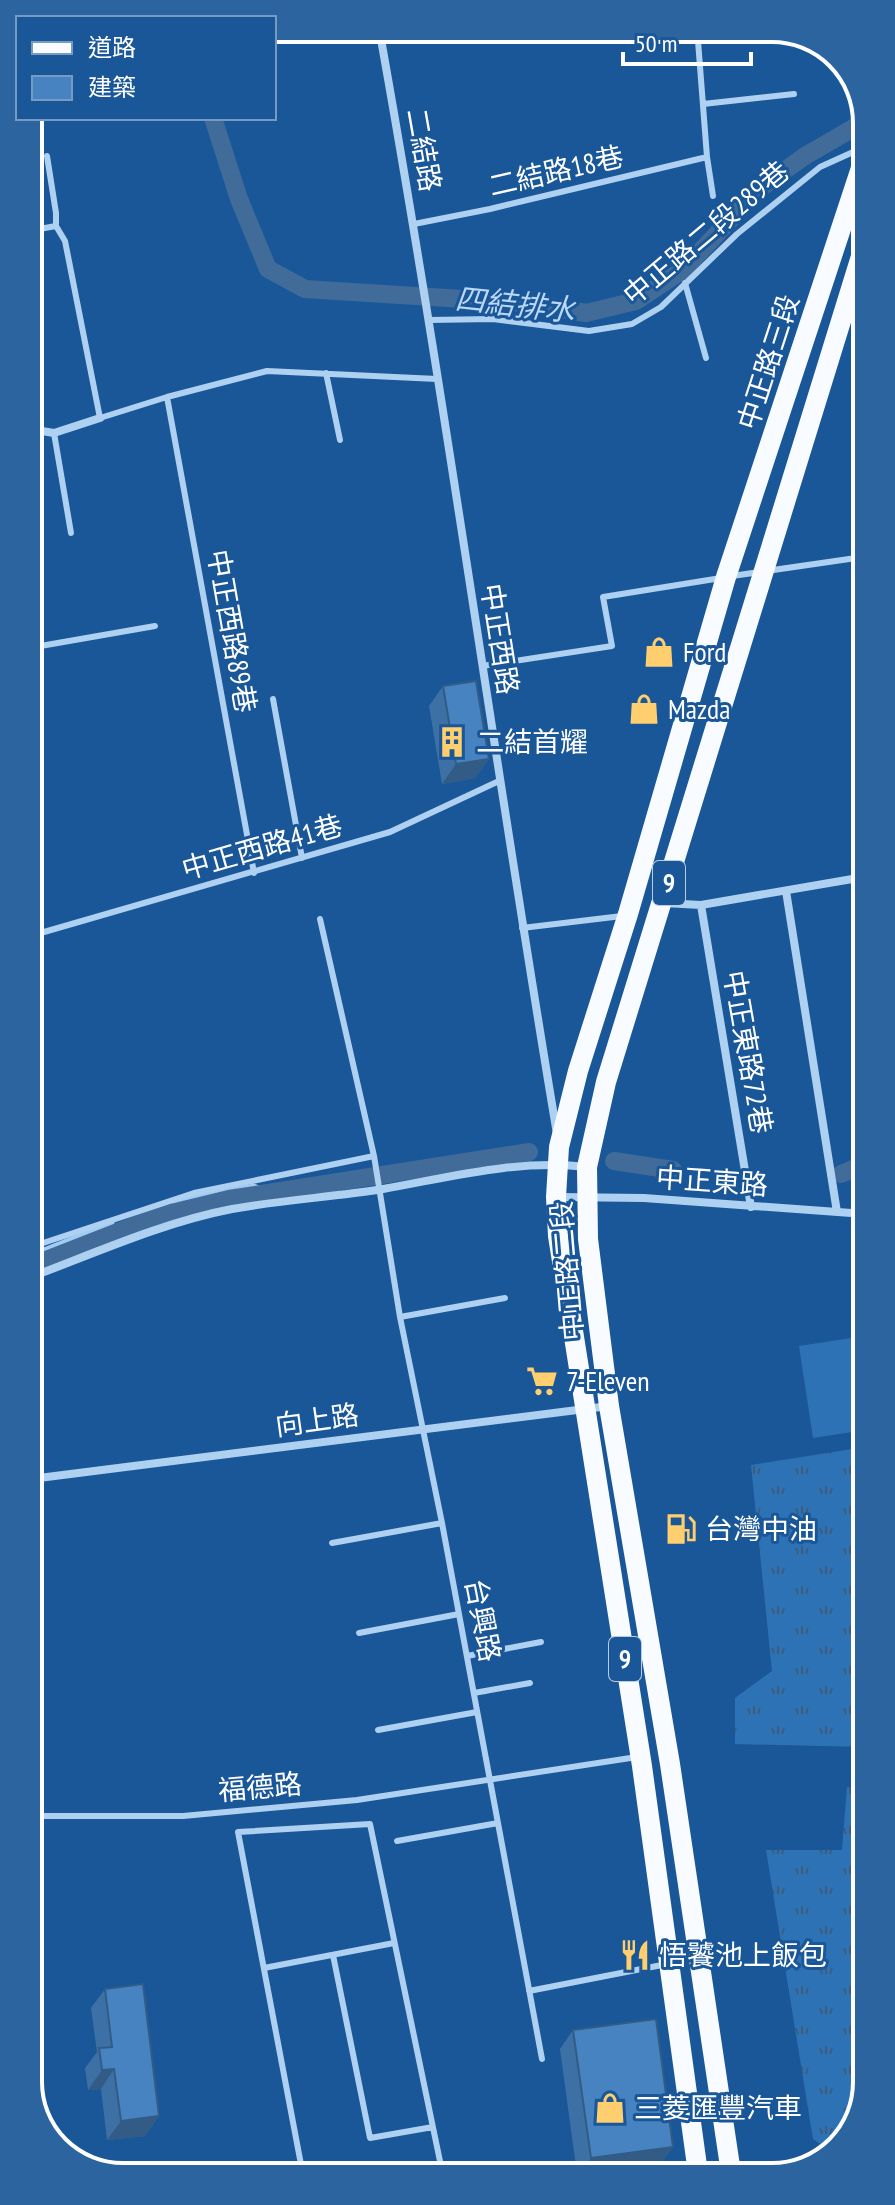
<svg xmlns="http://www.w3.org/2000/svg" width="895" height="2205" viewBox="0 0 895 2205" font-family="'PT Sans Narrow','Noto Sans TC',sans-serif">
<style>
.grass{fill:url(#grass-tufts)}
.pitch{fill:#2e72b6}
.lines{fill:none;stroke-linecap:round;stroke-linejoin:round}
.stream{stroke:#a1cbf3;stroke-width:5}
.canal{stroke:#416c9a;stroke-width:18}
.lane{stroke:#aed0f1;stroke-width:6}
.street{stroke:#aed0f1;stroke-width:8}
.primary{stroke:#f8fbff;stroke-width:20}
.wall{fill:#3d71a5}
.shaded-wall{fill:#325c86}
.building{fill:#4783c0;stroke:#325c86;stroke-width:2}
.labels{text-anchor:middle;stroke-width:6;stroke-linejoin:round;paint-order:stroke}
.shield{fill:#1a5798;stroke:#bacde0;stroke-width:2}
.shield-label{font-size:26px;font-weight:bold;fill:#fff}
.street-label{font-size:28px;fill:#fff;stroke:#1a5798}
.poi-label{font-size:28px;fill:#fff;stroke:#1a5798;text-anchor:start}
.water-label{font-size:30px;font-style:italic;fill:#bbd9f7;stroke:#1a5798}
.rim{fill:none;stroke:#fff;stroke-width:4}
</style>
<defs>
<pattern id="grass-tufts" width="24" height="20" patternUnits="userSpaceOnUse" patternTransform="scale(2)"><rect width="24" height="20" fill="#2e72b6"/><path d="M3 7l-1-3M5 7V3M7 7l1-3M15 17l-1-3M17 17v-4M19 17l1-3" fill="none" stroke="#3e5d7c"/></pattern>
</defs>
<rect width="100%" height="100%" fill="#1a5798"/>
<path class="grass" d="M865,1447l1,300 -131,-3v-46l37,-27 -21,-206z
M847,1787l19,3 1,292 -19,57 -17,12 -18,-12 -47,-289h76z"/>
<path class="pitch" d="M865,1336v94l-52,8 -14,-92z"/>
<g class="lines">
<path class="stream" d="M174,1202l80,-16 7,3 107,-16 1,5
M31,1255l81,-32"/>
<path class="canal" d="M213,118l26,81 29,70 37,20 221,14 60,10 50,-12 47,-31 76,-81 46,-33 57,-33
M614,1161l59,9
M841,1174l24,-10
M31,1266l128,-50 70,-17 300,-47"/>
<path class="lane" d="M697,28l10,129 6,39
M703,104l91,-10
M47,156l9,57v13
M414,224l76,-15 217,-52
M28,231l28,-5 9,15 35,177 67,-21 100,-26 170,8
M685,283l21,75
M429,320l64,-1 96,12 43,-7 29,-17 76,-73 83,-67 42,-19
M326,373l14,67
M167,397l87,476
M54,433l17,100
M732,576l131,-19
M29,648l126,-22
M482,666l130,-20 -9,-49 118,-19
M273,699l29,159
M522,928l100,-12
M30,934l14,-2 346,-100 109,-51
M374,1156l26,161 42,206 100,536
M31,1247l163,-54 180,-37 -54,-237
M400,1317l105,-19
M332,1543l110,-20
M359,1633l100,-19
M467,1656l74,-14
M474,1693l56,-10
M378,1730l99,-18
M32,1816h151l174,-16 280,-43
M397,1841l101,-18
M333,1955l37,183 63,-11
M264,1968l130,-25
M529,1991l138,-27
M303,2175l-65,-343 132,-8 71,342 -30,9"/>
<path class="street" d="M379,28c66,368 116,738 178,1106
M29,429l25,4 46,-15
M786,891l51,321
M664,903l37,2 163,-28
M701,905l50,302
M558,1197l86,1 221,16
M31,1277c64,-24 133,-55 201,-68 50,-9 101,-12 151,-20 68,-12 134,-30 204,-22
M31,1479l578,-73"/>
<path class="primary" d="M698,2173l-56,-407 -84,-530 -2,-39 3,-50 19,-76 50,-157 98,-337 136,-412
M731,2173l-61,-409 -61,-358 -21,-167 -1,-72 19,-85 256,-829"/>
</g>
<path class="wall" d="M443,686l46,73 -14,19 -33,6 -13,-78z
M105,1989l54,127 -14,20 -38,4 -6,-51 -13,1 -3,-22 12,-16 -6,-44z
M573,2030l100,117 -14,19 -52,7 -30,1 -17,-125z"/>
<path class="shaded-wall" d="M41,500l-12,17v-16z
M489,759l-14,19 -33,6 14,-20z
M114,2069l-13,20 -13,1 14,-20z
M159,2116l-14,20 -38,4 14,-19z
M673,2147l-14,19 -52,7 -27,1 11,-16z"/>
<path class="building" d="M29,468h10l2,32 -12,1z
M476,681l13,78 -33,5 -13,-78z
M143,1984l16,132 -38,5 -7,-52 -12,1 -3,-22 13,-1 -7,-58z
M656,2019l17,128 -82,11 -18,-128z"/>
<defs>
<symbol id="shop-bare" viewBox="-9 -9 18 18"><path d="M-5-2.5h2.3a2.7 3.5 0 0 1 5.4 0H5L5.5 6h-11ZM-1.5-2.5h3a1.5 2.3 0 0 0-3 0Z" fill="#ffce6e" stroke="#1a5798" stroke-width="2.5" paint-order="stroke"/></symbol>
<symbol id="building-bare" viewBox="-9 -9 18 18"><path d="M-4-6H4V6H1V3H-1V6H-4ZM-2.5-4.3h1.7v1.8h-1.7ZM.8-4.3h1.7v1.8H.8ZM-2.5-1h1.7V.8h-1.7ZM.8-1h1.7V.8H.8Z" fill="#ffce6e" stroke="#1a5798" stroke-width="2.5" paint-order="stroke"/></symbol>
<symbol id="supermarket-bare" viewBox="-9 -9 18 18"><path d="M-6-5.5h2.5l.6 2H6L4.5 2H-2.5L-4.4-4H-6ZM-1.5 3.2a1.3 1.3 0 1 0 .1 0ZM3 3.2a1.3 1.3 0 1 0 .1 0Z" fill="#ffce6e" stroke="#1a5798" stroke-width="2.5" paint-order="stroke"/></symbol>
<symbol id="fuel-bare" viewBox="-9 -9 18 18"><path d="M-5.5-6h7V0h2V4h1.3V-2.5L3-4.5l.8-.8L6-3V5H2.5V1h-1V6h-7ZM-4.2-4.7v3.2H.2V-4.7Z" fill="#ffce6e" stroke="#1a5798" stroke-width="2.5" paint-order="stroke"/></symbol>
<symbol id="restaurant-bare" viewBox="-9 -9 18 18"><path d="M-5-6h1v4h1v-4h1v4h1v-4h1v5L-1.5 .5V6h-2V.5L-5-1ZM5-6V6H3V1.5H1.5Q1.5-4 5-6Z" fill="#ffce6e" stroke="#1a5798" stroke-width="2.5" paint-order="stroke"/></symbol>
</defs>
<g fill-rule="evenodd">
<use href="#shop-bare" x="637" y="630" width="44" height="44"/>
<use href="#shop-bare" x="622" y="687" width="44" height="44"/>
<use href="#building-bare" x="430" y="720" width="44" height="44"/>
<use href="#supermarket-bare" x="520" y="1359" width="44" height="44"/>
<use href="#fuel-bare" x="659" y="1507" width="44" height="44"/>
<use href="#restaurant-bare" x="613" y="1933" width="44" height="44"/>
<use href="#shop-bare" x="588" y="2086" width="44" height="44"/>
</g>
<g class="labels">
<g class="shield">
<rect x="653" y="861" width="32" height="44" rx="6"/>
<rect x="609" y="1637" width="32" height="44" rx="6"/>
</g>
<g class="shield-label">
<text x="669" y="892">9</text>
<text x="625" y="1668">9</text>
</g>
<g class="street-label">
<text transform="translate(424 150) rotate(80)" y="10">二結路</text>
<text transform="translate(556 171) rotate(-13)" y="10">二結路18巷</text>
<text transform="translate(706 233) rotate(-40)" y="10">中正路二段289巷</text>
<text transform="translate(768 362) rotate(-72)" y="10">中正路三段</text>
<text transform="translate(232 631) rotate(80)" y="10">中正西路89巷</text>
<text transform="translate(500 639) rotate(81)" y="10">中正西路</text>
<text transform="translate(262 847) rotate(-16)" y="10">中正西路41巷</text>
<text transform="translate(748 1052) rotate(80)" y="10">中正東路72巷</text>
<text transform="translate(712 1181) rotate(4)" y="10">中正東路</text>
<text transform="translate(567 1271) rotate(-95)" y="10">中正路二段</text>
<text transform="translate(317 1420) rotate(-8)" y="10">向上路</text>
<text transform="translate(483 1620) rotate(79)" y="10">台興路</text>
<text transform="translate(260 1787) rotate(-5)" y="10">福德路</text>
</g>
<g class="poi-label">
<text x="683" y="662">Ford</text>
<text x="668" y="719">Mazda</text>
<text x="476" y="752">二結首耀</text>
<text x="566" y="1391">7-Eleven</text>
<text x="705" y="1539">台灣中油</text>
<text x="659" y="1965">悟饕池上飯包</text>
<text x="634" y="2118">三菱匯豐汽車</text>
</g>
<g class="water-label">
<text transform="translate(515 305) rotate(6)" y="10">四結排水</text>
</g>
</g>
<path d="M0 0H895V2205H0ZM123 42H772A81 81 0 0 1 853 123V2082A81 81 0 0 1 772 2163H123A81 81 0 0 1 42 2082V123A81 81 0 0 1 123 42Z" fill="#2c64a0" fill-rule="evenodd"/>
<path class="rim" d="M123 42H772A81 81 0 0 1 853 123V2082A81 81 0 0 1 772 2163H123A81 81 0 0 1 42 2082V123A81 81 0 0 1 123 42Z"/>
<rect x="16" y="16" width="260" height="104" fill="#1a5798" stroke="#769ac1" stroke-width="2"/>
<rect x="32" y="42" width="40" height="12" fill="#f8fbff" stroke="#769ac1" stroke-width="2"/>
<text x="88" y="56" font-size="24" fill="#ffffff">道路</text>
<rect x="32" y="76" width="40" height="24" fill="#4783c0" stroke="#769ac1" stroke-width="2"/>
<text x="88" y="96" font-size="24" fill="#ffffff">建築</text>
<path d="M623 52v12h128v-12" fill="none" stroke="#ffffff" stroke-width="4"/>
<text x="635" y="52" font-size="24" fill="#ffffff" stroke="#1a5798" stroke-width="6" paint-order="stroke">50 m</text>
</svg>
